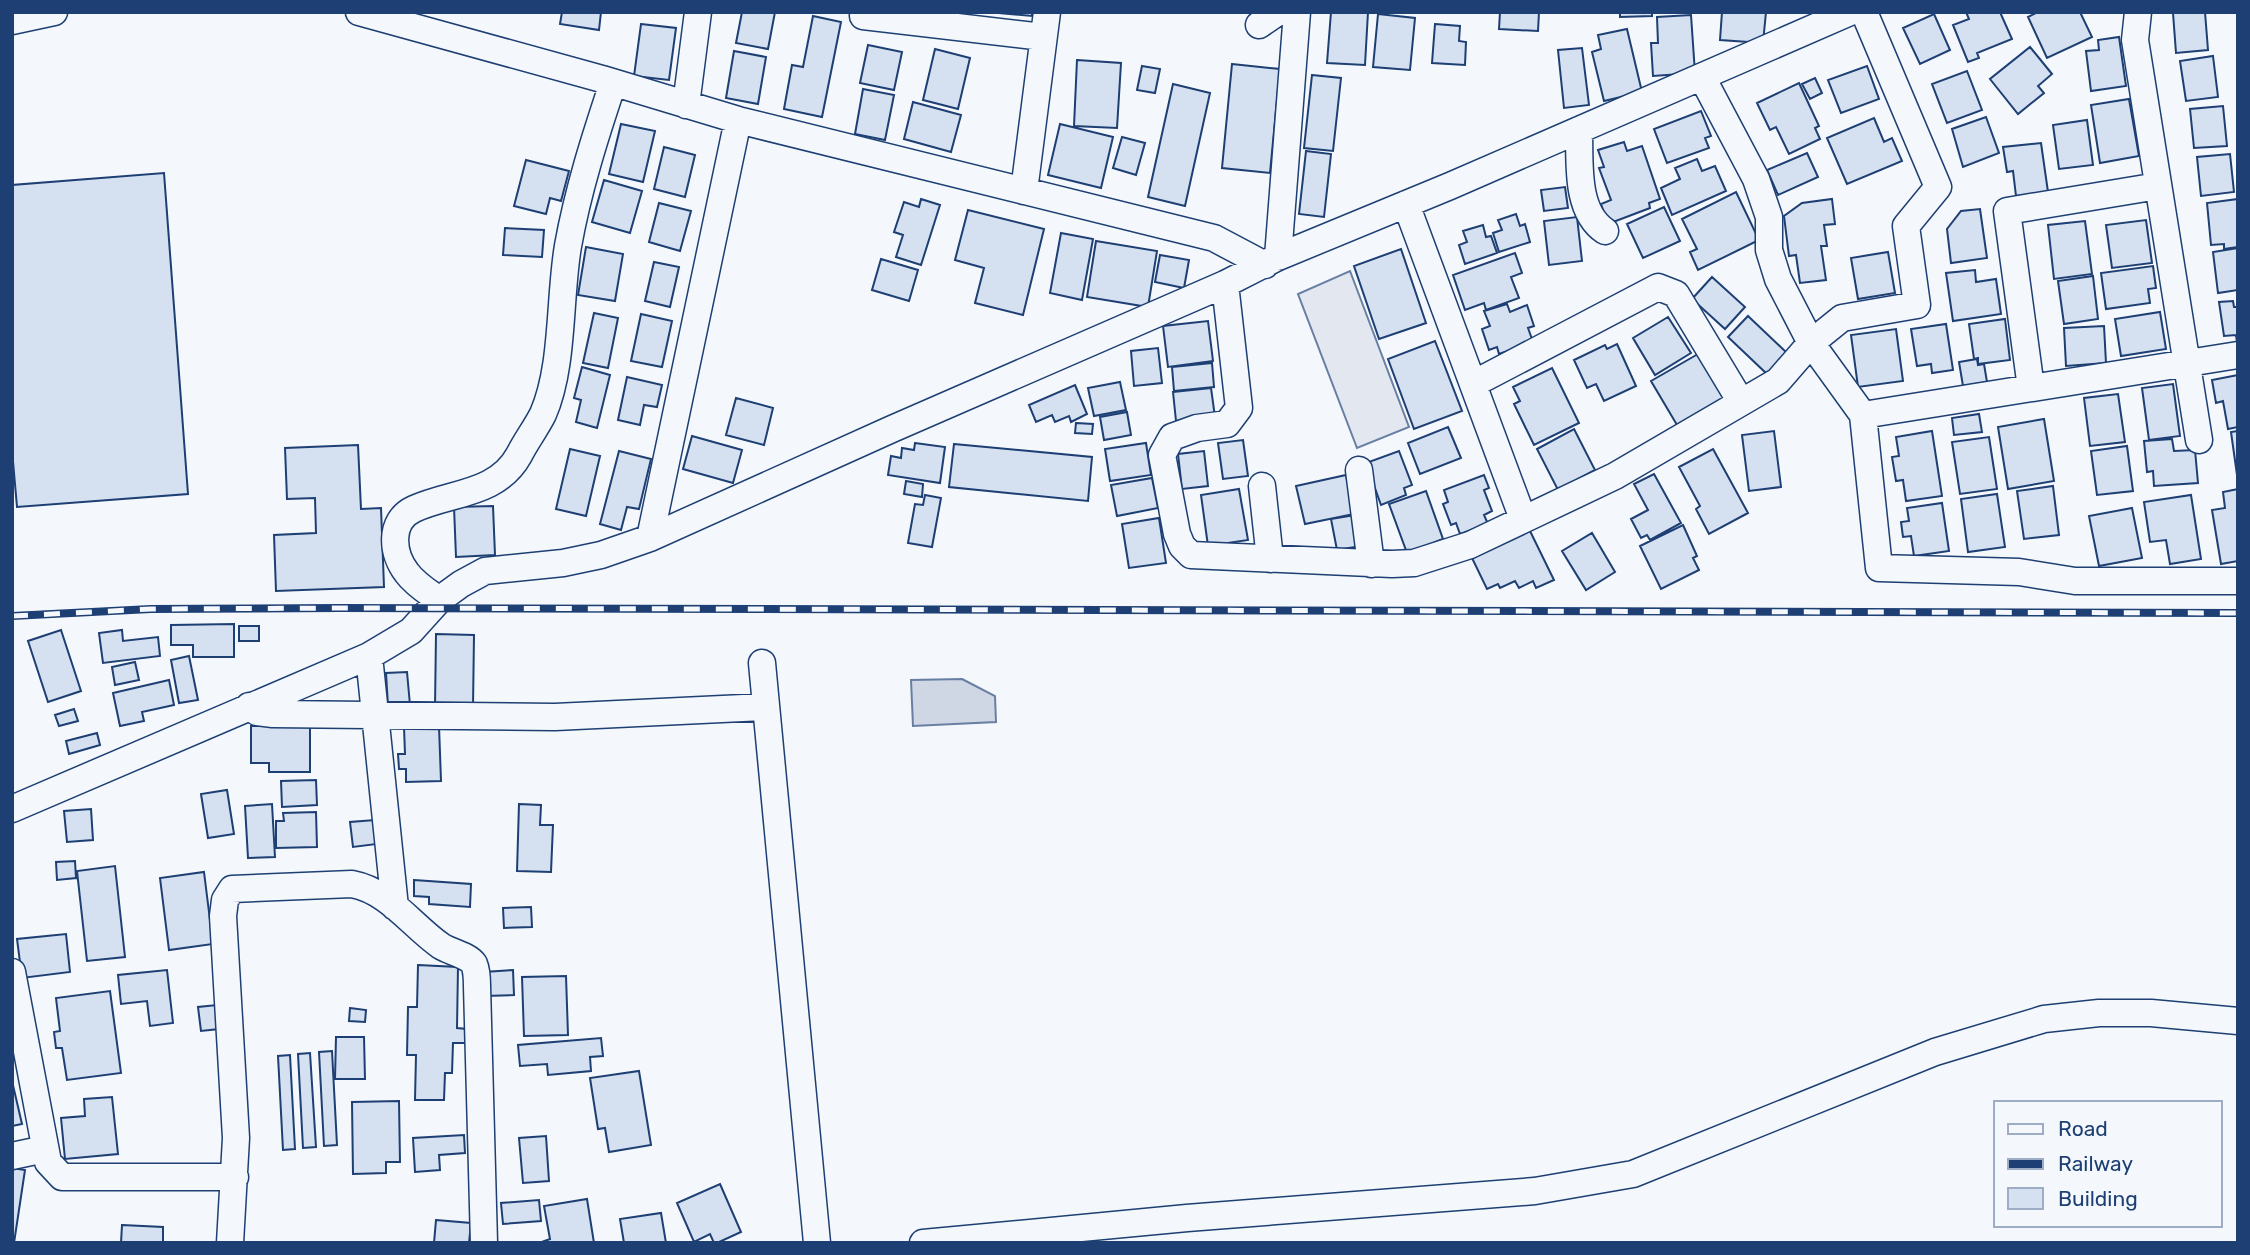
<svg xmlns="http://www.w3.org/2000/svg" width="2250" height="1255" viewBox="0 0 2250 1255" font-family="Rubik,sans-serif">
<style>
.parking{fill:#e3e8f0;stroke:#687fa3;stroke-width:2}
.water{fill:#cfd7e4;stroke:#687fa3;stroke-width:2}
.building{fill:#d5e0f0;stroke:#1d3f73;stroke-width:2}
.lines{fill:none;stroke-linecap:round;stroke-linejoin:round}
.street-casing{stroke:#1d3f73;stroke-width:29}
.street{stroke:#f4f7fb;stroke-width:26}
.rail-casing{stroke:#1d3f73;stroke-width:8}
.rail{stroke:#f4f7fb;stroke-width:5;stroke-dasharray:16;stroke-linecap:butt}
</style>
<rect width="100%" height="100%" fill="#f4f7fb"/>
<path class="parking" d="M1350,271l59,156 -52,21 -59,-154z"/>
<path class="water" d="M962,679l33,17 1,26 -83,4 -2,-46z"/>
<path class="building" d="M562,12h39l-2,18 -39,-6z
M742,12h33l-7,37 -32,-6z
M987,12h45v4z
M1331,12h37l-3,53 -38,-2z
M1500,12h39l-1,19 -39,-2z
M1620,12h32v4l-32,1z
M1722,12h44l-3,31 -43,-3z
M1966,12h34l12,27 -35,14 2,5 -11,4 -15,-37 16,-6z
M2038,12h42l12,25 -45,21 -19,-41z
M2205,12l3,38 -32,3 -3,-40z
M1378,14l37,4 -5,52 -37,-3z
M1934,14l16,36 -30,14 -17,-36z
M1691,15l4,58 -42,3 -2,-33h7l-1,-26z
M813,16l28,6 -19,95 -38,-8 8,-44 11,2z
M641,24l35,4 -7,52 -35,-4z
M1435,24l25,2 -1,15 7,1 -1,23 -33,-2z
M1627,29l15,63 -38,9 -12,-49 9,-3 -3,-14z
M2119,37l7,49 -35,5 -5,-40 13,-1 -1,-10z
M868,45l34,7 -8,38 -34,-7z
M2030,47l22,27 -14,12 6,7 -26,21 -28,-35z
M1582,48l7,57 -25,3 -6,-58z
M935,49l35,9 -12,51 -35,-9z
M734,51l32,6 -8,47 -32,-6z
M2213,56l5,41 -32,4 -6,-40z
M1077,60l44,3 -4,65 -43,-2z
M1232,64l48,5 -10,104 -48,-5z
M1142,66l18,3 -5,24 -18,-3z
M1867,66l12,33 -38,14 -13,-33z
M1967,71l15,39 -35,13 -15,-39z
M1312,75l29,3 -8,73 -29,-3z
M1815,78l7,15 -12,6 -8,-15z
M1799,83l20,43 -4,2 5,11 -31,15 -13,-27 -6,3 -13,-27z
M1173,84l37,9 -25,113 -37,-9z
M863,89l31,6 -9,45 -30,-6z
M2129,99l10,57 -39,7 -9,-58z
M913,102l48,13 -10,37 -47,-13z
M2223,106l4,40 -33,2 -4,-39z
M1701,111l10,25 -6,2 4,10 -42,15 -13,-34z
M1986,117l13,36 -36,14 -11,-38z
M1874,118l10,24 8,-4 10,23 -55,23 -20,-46z
M2087,120l6,45 -34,4 -6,-44z
M621,124l34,7 -12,51 -34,-8z
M1060,124l53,13 -12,51 -53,-13z
M1122,137l23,6 -9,32 -23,-7z
M1624,142l3,9 15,-5 18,53 -11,4 1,5 -42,16 -7,-20 10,-4 -12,-32 5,-1 -6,-17z
M2041,143l7,49 -32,4 -3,-25 -6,1 -4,-25z
M664,147l31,8 -10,42 -31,-8z
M1306,151l25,3 -7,63 -25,-3z
M1807,153l11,24 -40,18 -11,-25z
M2230,154l4,38 -33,4 -4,-39z
M1697,159l5,12 13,-5 11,25 -54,24 -11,-27 19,-9 -5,-11z
M526,160l43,11 -8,30 -11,-3 -4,16 -32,-8z
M164,173l24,321 -171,13 -5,-57v-265z
M604,180l38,11 -12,42 -38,-11z
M1565,187l3,21 -24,3 -3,-21z
M1736,192l23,48 -61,30 -8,-18 7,-3 -15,-30z
M921,199l19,6 -19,60 -25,-8 7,-22 -9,-3 10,-30 15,5z
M1832,199l3,25 -11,1 3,21h-6l5,34 -26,3 -4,-28 -7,1 -5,-40 18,-13z
M2238,199v48l-14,2v-5l-13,1 -4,-42z
M659,203l32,8 -11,40 -31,-9z
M1664,207l16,34 -37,17 -16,-34z
M1980,209l7,49 -36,5 -4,-34 14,-18z
M968,210l76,19 -21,86 -48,-12 9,-35 -29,-8z
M1516,214l4,12 5,-2 5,18 -31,10 -6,-19 9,-3 -4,-10z
M1577,217l5,44 -33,4 -5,-44z
M2146,220l6,43 -40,5 -6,-43z
M2085,221l7,53 -38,5 -6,-54z
M1483,225l3,12 5,-1 6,17 -32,11 -6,-19 8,-3 -4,-11z
M505,228l39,2 -2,27 -39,-2z
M1061,233l32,6 -11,61 -32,-7z
M1096,241l61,10 -9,56 -61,-10z
M586,247l37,7 -8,47 -37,-6z
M2238,248v42l-20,3 -5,-41z
M1401,249l25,74 -47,16 -25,-73z
M1888,252l7,41 -37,6 -7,-41z
M1515,253l7,20 -11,4 8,21 -33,12 -2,-7 -19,7 -12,-35z
M1160,255l29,5 -5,28 -29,-6z
M881,259l37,11 -9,31 -37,-11z
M654,262l25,5 -9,40 -25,-6z
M2153,266l3,22 -8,1 2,14 -44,6 -5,-36z
M1975,270l1,12 20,-3 5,35 -48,7 -7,-48z
M2093,276l5,43 -34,5 -6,-43z
M1712,277l33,30 -20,22 -33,-30z
M2233,301l1,6h4l-1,36 -1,-8 -12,1 -5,-34z
M1507,304l3,8 17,-7 7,21 -6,2 5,14 -34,12 -2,-7 -8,3 -7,-21 8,-3 -6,-15z
M2160,312l6,37 -45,7 -6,-37z
M594,313l24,5 -10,50 -25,-5z
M641,314l31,7 -10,46 -31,-6z
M1748,316l39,37 -20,21 -39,-37z
M1668,317l23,36 -36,22 -22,-37z
M2005,319l5,41 -32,4v-6l-4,1 -5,-35z
M1208,321l5,40 -45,6 -5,-41z
M1946,324l7,46 -21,3 -1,-9 -14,2 -6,-37z
M2104,326l2,37 -40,3 -2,-38z
M1896,329l7,52 -45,6 -7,-52z
M1435,341l27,70 -48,18 -26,-70z
M1617,344l19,42 -32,15 -8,-17 -9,4 -13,-28 31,-15 2,4z
M1158,348l4,35 -28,3 -3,-35z
M1698,354l26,44 -47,27 -26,-44z
M1977,359l1,6 6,-1 3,18 -24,4 -4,-24z
M1212,363l2,24 -40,4 -2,-24z
M582,367l28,8 -13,53 -21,-6 5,-22 -7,-2z
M1552,368l27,55 -45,22 -20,-41 6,-3 -7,-14z
M2238,375v52l-10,2 -5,-28 -7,2 -4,-23z
M627,377l35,8 -5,22 -13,-2 -4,20 -22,-5z
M1120,382l6,28 -32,6 -6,-28z
M2173,384l7,52 -31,4 -7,-52z
M1075,385l12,29 -16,8 -2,-6 -14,6 -3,-7 -16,7 -7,-17z
M1211,388l4,29 -39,4 -3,-29z
M2118,394l7,48 -35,4 -6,-48z
M736,398l37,10 -9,37 -38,-10z
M1127,412l4,23 -27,5 -4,-23z
M1979,414l3,18 -28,3 -2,-17z
M2044,419l10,62 -46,8 -10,-62z
M1076,423l17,1 -1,10 -17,-1z
M1448,427l13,31 -41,16 -12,-31z
M1574,429l21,41 -37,20 -21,-41z
M1774,431l7,56 -32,4 -7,-56z
M1932,431l10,65 -36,5 -3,-21 -7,1 -4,-24 7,-1 -3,-19z
M2238,431v44h-1l-6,-43z
M692,436l50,14 -9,33 -50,-14z
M1989,437l8,52 -37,5 -8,-52z
M2172,439l2,12 21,-1 3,33 -44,3 -1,-15 -6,1 -3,-31z
M1243,440l5,36 -25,3 -5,-36z
M915,443l30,4 -5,36 -52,-8 3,-19 10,2 1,-10 12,2z
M1146,443l5,32 -41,6 -5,-32z
M954,444l138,13 -4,44 -139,-14z
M358,445l3,64 20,-1 3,79 -108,4 -2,-56 42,-2 -1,-35 -28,1 -2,-51z
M2127,446l6,45 -36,4 -6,-44z
M570,449l30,7 -14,60 -30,-7z
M1713,449l35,64 -39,21 -13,-25 4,-3 -21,-39z
M619,451l32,8 -12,50 -12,-2 -6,23 -21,-6z
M1204,451l4,35 -26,3 -4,-35z
M1399,451l13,34 -8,3 2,7 -25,10 -15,-42z
M1654,474l27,49 -31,17 -3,-5 -6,3 -10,-19 17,-9 -14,-26z
M1346,475l8,39 -49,10 -9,-38z
M1484,475l5,13 -5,2 8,21 -8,4 4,9 -28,10 -4,-11 -5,2 -8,-21 5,-2 -4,-12z
M1152,478l6,30 -41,8 -6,-31z
M906,481l17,3 -1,13 -18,-3z
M2053,486l6,49 -35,4 -7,-48z
M1239,489l9,51 -40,6 -7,-51z
M2238,489v72l-17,3 -9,-54 13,-2 -2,-16z
M1426,491l17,48 -36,14 -18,-49z
M1997,494l8,53 -37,5 -7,-53z
M925,495l16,3 -9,49 -24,-4 7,-39 8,1z
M2191,495l10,64 -31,5 -4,-24 -16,2 -6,-40z
M1942,503l7,48 -35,5 -3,-20 -8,1 -2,-15 8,-1 -2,-13z
M493,506l2,49 -39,2 -2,-50z
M2132,508l10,50 -43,8 -10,-50z
M1355,515l6,31 -24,4 -6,-31z
M1159,518l7,45 -37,5 -7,-44z
M1683,525l14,31 -4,2 6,12 -38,19 -21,-43z
M1530,531l24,49 -18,8 -3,-7 -14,7 -4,-7 -15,7 -2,-4 -11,5 -15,-31z
M1592,533l23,39 -29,18 -24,-39z
M234,624v33h-41v-12h-22v-20z
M239,626h20v15h-20z
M61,630l20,61 -33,11 -20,-61z
M122,630l1,11 35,-4 2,19 -57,7 -4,-30z
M436,634l38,1 -1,72h-38z
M189,656l9,44 -19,3 -8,-43z
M135,662l4,18 -24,5 -3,-18z
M407,672l3,33 -22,1 -2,-33z
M169,680l5,25 -32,7 2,9 -24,5 -7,-33z
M74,709l4,12 -19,5 -4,-11z
M251,726h59v46h-41v-9h-18z
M439,726l2,55 -35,1v-13h-7l-1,-15h7l-1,-27z
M97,733l3,12 -31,9 -3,-13z
M316,780l1,25 -35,2 -1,-26z
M227,790l7,44 -26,4 -7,-44z
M272,804l3,53 -27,1 -3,-52z
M519,804l22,1 -1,20h13l-2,47 -34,-1z
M91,809l2,31 -26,2 -3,-31z
M316,812l1,35 -41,1v-27h8l-1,-8z
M375,820l2,24 -24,3 -3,-25z
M75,861l1,17 -19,2 -1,-18z
M115,866l10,91 -38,4 -10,-90z
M204,872l9,72 -44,6 -9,-72z
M414,880l57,4 -1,23 -41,-3v-7l-15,-1z
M531,907l1,20 -28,1 -1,-20z
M66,934l4,38 -48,6 -5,-39z
M418,965l40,2 -1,61 10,1v14h-14l-1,30h-7l-1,27h-29l1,-45h-9l1,-48h9z
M167,970l6,53 -23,3 -3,-25 -26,3 -3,-29z
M513,970l1,25 -29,1 -1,-24z
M566,976l2,59 -44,1 -2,-59z
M110,991l11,82 -54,7 -5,-32h-6l-2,-16 6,-1 -4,-33z
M217,1005l2,24 -18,2 -3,-24z
M350,1008l16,2 -1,12 -16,-1z
M336,1037h28l1,42h-30z
M601,1038l2,18 -13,1 1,14 -43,4 -1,-11 -27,2 -2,-21z
M332,1051l5,94 -13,1 -5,-94z
M310,1053l6,94 -13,1 -5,-94z
M290,1055l5,94 -12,1 -5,-94z
M639,1071l12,74 -42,7 -4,-24 -7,1 -8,-51z
M12,1081l10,43 -10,2z
M112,1097l6,57 -53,5 -4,-41 24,-2 -1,-17z
M399,1101l1,61h-14v11l-33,1 -1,-72z
M464,1135l1,18 -26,2 1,15 -25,2 -2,-34z
M546,1136l3,45 -26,2 -4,-45z
M12,1168l13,2 -11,73h-2z
M720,1184l21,48 -24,11h-3l-4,-9 -16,8 -17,-39z
M587,1199l7,44h-55l11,-4 -6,-33z
M539,1200l2,21 -38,3 -2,-21z
M661,1213l5,30h-42l-4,-24z
M436,1220l35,3 -2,20h-35z
M122,1225l41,2v16h-42z"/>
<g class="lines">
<defs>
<path id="street" d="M359,12l243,67 136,41 476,118 51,27
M2138,12l-3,28 64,400
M863,16l180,21
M12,21l42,-9
M1259,25l19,-13
M1702,77l54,102 13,38v33l9,29 33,64 52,72 16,153 140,4 56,9h163
M686,105l12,-93
M1579,130c1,32 -4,81 26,101
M1024,191l23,-179
M1406,204l117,315
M1278,257l19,-245
M1225,284l14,124 -12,16 -30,4 -25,9 -10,18 15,79 5,12 9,9 201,9 22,-1 56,-18 145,-69 163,-95 33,-38 31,-25 75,-13 -11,-79 32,-39 -74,-175
M1473,384l185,-97 18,7 65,108
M2031,388l-24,-177 151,-25
M1863,415l375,-60
M1359,470l12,94
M1262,486l8,73
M650,538l88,-418
M439,600c-11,-8 -24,-16 -32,-27 -15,-19 -19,-52 7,-64 37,-17 83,-14 105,-54 7,-14 17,-27 24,-41 21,-48 16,-116 25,-168 10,-56 27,-109 45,-163
M369,656l26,251
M762,663l55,580
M249,706l8,6 16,2 282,3 211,-10
M12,809l357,-153 42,-25 28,-31 22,-16 24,-13 78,-8 38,-8 49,-17 242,-109 333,-145 53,-27 172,-71 400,-174
M12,972l36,190 14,15h173
M12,1156l33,-7
M230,1243l6,-105 -13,-222 2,-16 7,-11 120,-5c37,7 59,41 89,62 9,6 27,9 33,18 3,7 3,15 3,22l7,257
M923,1243l264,-25 348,-27 98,-17 302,-122 109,-33 55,-6h52l87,8"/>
</defs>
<use href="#street" class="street-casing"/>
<use href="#street" class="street"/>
<defs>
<path id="rail" d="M12,616l139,-7 189,-1 1898,5"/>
</defs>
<use href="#rail" class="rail-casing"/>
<use href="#rail" class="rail"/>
</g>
<rect width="2250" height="1255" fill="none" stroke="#1d3f73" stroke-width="28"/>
<rect x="1994" y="1101" width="228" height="126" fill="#f4f7fb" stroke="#9eadc5" stroke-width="2"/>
<rect x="2008" y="1124" width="35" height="10" fill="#f4f7fb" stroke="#9eadc5" stroke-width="2"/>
<text x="2058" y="1136" font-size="21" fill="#1d3f73">Road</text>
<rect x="2008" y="1159" width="35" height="10" fill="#1d3f73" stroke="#9eadc5" stroke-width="2"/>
<text x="2058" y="1171" font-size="21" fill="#1d3f73">Railway</text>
<rect x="2008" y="1188" width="35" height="21" fill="#d5e0f0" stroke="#9eadc5" stroke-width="2"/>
<text x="2058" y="1206" font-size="21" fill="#1d3f73">Building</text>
</svg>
